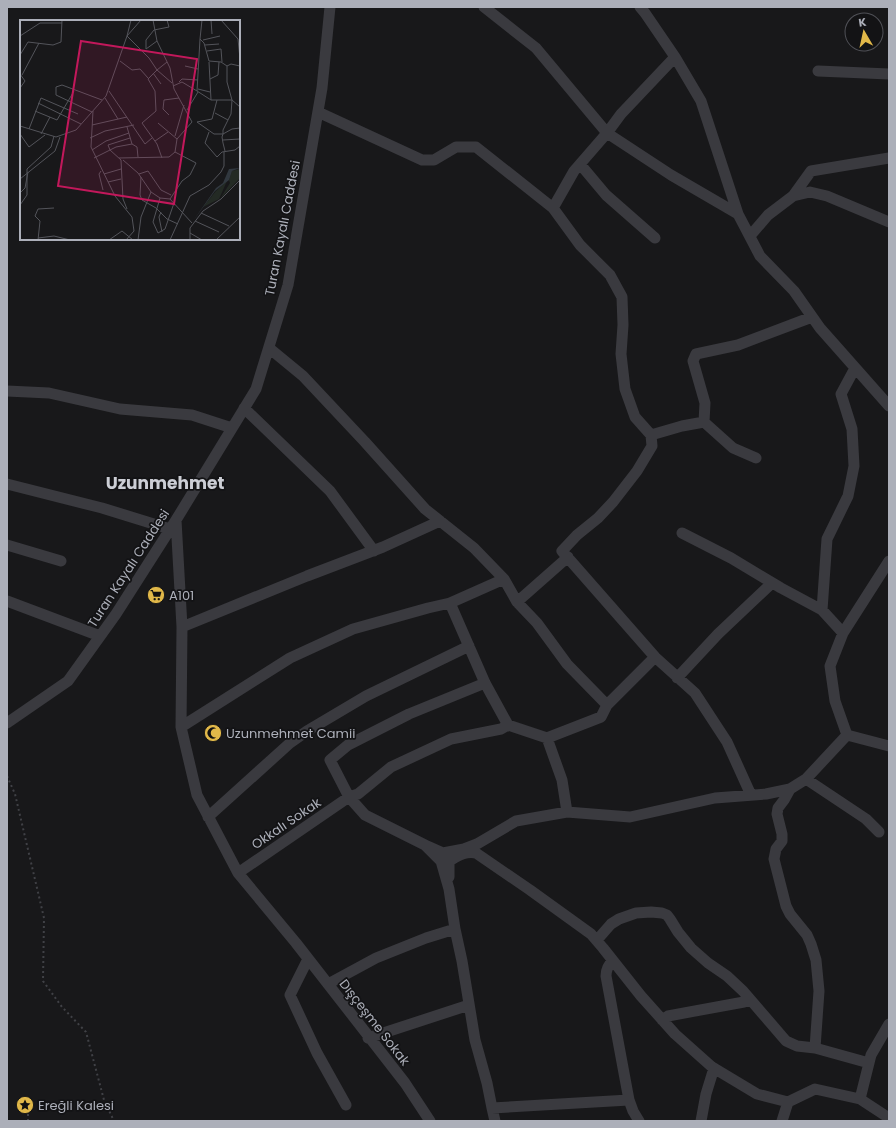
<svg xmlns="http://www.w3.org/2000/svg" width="896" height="1128" viewBox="0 0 896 1128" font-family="Poppins,sans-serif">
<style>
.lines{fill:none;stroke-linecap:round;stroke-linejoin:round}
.path{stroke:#404146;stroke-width:2;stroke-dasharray:2 3;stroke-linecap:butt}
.minor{stroke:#3a3a3f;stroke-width:11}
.labels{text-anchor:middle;stroke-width:3.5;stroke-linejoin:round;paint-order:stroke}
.street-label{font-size:13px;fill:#acafb9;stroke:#131315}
.poi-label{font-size:13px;fill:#acafb9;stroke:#131315;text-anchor:start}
.district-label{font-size:17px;font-weight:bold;fill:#ccced5;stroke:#131315}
.inset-road{fill:none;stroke:#53545a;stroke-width:1}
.view{fill:#c2185b;fill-opacity:0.15;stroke:#c2185b;stroke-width:2}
.inset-edge{fill:none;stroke:#acafb9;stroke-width:2}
</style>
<rect width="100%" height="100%" fill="#18181a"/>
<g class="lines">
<path class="path" d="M7,776l8,18 29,124 -1,63 19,26 24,25 18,68 10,21
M28,1121v-12"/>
<path class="minor" d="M484,7l52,41 71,85 14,-19 54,-57
M640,7l5,6 30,44 26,44 37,113 22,42 34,35 26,37 69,78
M818,71l71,3
M318,112l104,48h12l22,-13h20l77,61
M580,164l26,31 49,43
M793,196l18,-25 78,-13
M738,214l-67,-39 -64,-42 -33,38 -21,37 27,37 30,30 12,22 1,28 -2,29 4,35 10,28 16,18 1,11 -15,25 -24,31 -15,16 -21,17 -15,16 93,106 40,36 32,49 24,53
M750,236l18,-21 25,-19 17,-4 17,4 62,26
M269,348l34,28 62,66 60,67 49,39 30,31 13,23 20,21 30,41 40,41 48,-48
M7,391l42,2 71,16 72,6 40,13
M244,408l86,83 44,60
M651,435l31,-9 22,-4
M756,458l-23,-10 -29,-26 1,-19 -12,-42 3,-7 42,-9 74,-28
M7,484l95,24 68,21
M176,520l6,107 -1,100 16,68 41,78 58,70 109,140 25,38
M682,533l49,25 50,30 41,22 21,23
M7,545l54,16
M7,601l93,35
M517,602l51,-45
M450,603l35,80 23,42
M822,610l5,-71 21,-43 6,-30 -2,-37 -11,-35 14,-26
M182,627l125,-51 76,-29 57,-26
M677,678l41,-44 54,-51
M485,683l-76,31 -61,31 -18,15 19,37 16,18 60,30 16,16 8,28 6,40 7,32 13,79 12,43 5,25 3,13
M7,723l61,-42 48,-67 60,-94 80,-131 32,-104 34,-197 8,-81
M181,727l109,-69 63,-29 75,-21 22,-5 54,-24
M847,735l42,11
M547,738l54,-21 6,-12
M806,779l60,40 13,13
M790,789l-6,11 -6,8 -1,6 5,20v7l-6,8 -2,10 12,47 4,8 17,21 4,9 5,16 3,31 -4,57
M208,817l82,-74 17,-12 59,-35 103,-50
M425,845l18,8 21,-4 13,-5 39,-23 51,-9 63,5 85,-19 51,-4 24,-5 16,-10 41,-44 -12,-34 -5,-35 13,-33 46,-72
M238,873l111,-76 9,-3 33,-27 60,-28 50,-10 7,-4 39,13 15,42 5,32
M449,877v-16c9,-5 16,-10 27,-8l54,37 61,44 12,14 38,48 34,38 37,33 45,27 31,8
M597,940l14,-16 8,-5 17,-6 15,-1 11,1 5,2 3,4 8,13 13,16 17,15 19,13 16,15 43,50 11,5 18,2 54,15
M308,959l-18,36 27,58 29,52
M613,961c-5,4 -7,8 -7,15l23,124 4,11 6,10
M328,984l48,-26 50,-20 29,-9
M662,1020l6,-4 76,-14 6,-2
M368,1038l101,-33
M860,1099l11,-44 18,-31
M788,1102l27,-13 45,10 29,19
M492,1108l137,-8
M701,1121l5,-27 8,-26
M782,1121l6,-19"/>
</g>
<defs>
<symbol id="supermarket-disc" viewBox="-11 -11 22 22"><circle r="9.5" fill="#e1b849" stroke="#131315"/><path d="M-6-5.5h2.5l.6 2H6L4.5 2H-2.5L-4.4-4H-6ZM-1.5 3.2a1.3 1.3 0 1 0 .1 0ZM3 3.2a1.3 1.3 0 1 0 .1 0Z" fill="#111"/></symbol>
<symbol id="mosque-disc" viewBox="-11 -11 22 22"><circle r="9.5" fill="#e1b849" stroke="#131315"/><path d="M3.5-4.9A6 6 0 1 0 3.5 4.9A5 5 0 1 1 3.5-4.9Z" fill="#111"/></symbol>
<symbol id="sight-disc" viewBox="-11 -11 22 22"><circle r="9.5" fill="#e1b849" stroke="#131315"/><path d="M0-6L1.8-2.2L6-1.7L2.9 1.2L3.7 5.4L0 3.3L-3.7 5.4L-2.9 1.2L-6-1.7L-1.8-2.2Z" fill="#111"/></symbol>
</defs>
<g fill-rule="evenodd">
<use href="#supermarket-disc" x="146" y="585" width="20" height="20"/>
<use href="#mosque-disc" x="203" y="723" width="20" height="20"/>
<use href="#sight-disc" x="15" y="1095" width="20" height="20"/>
</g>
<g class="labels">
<g class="street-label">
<text transform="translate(282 228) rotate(-79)" y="5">Turan Kayalı Caddesi</text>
<text transform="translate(128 568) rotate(-57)" y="5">Turan Kayalı Caddesi</text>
<text transform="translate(286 823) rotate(-34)" y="5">Okkalı Sokak</text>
<text transform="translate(375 1022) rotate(52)" y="5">Dışçeşme Sokak</text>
</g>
<g class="poi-label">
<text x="169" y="600">A101</text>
<text x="226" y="738">Uzunmehmet Camii</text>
<text x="38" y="1110">Ereğli Kalesi</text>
</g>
<g class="district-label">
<text x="165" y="489">Uzunmehmet</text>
</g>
</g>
<g transform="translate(20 20)">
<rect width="220" height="220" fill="#18181a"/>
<path d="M220,149v9l-20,21 10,-16 -1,-3 3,-9zM207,161l-8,18 -16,8 13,-16z" fill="#232a24"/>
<path d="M220,148l-8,3 -3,9 -14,11 -22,30 23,-33 7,-5 6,-14z" fill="#31383f"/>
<path class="inset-road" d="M111,0l-4,16 22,22 8,12 10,-8M133,0l4,21 13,27 4,21 18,33M182,0l-2,19 4,4 5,18 12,1 6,4v16l5,18 8,7M191,0l1,14M201,0l17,19 2,20M0,16l20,-13h22M180,19l-3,52 14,9M183,20l17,-4M137,21l-11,8v-9l8,-10 15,-3 -2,-7M185,25l14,-1M187,31l14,-2 1,13M0,35l8,-13 25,3 8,-3 1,-22M100,41l12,9 8,-1 8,9M189,42l2,38h6M165,46l13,3M207,46l4,-2 9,2M133,53l8,11M0,54l5,7 -5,7M2,55l17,-32M190,59l8,-4 1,-13M159,62l3,-3 16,1M153,66l9,-4 15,9M178,69l12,3M89,71l36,53 7,-6M85,78l13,21M18,83l43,21M167,90l11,-18M15,91l22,9 17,-29M73,91l-2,36 24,49 17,21 2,14 -8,9M72,92l-36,-17v-8l6,-2 40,15M195,93l13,7M149,95l-6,-6 1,-9 15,-2M138,103l19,16M72,105l35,-8M0,106l36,11 20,-7 30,-34 21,-60 14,-16M107,107l5,17M9,109l12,-31 37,16M189,112l-4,11 12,14 5,-5 13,-2 5,-4M0,114l9,13 16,-12M21,114l9,-17M155,116l9,-31M70,118l15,-7 29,-6M203,120l17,-1M135,121l13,-9M72,130l14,-9 23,-8M90,130l11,10 2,39 4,10M90,130l-2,-5 22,-7M205,131l-2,-8 -1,-6 1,-3v-4l8,-16 1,-14h-15l-5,19 -15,3 17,12h9l9,-5 8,-1M74,138l22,-11 16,-3 5,3 1,10M99,138l50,-1 6,-5 2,-13 15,-17M142,138l-5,-14 -15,-21 14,-12 -1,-20 -7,-12 9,-9 15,13M103,140l15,13 13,19 9,6M81,151l-2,3 4,16M84,154l17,-5M119,154l9,-3 13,19 10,5M121,157l-1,18 2,5 14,8 11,11 11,5M0,159l35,-28 5,-14M88,162l13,-3M0,173l5,-5 3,-16M140,178l-7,24 5,11 7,-4 9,-26M140,178l10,1 22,24M150,179l12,-18 8,-6 6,-12 -21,-11M0,185l7,-10v-26l24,-22 3,-11M141,192l-2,5 3,15M181,193l28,13M175,201l24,11M170,213l12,7M18,218l16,-2 16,4M18,220l2,-19 -5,-5 3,-7 16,-1M89,220l13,-9 11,9M118,220l3,-23 10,-25M150,220l20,-44 19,-11 12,-13 3,-6v-14M170,220v-12l13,-17 18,-12 19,-19M196,220l24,-23"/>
<path class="view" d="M61,21l116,18 -23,145 -116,-18z"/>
<rect width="220" height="220" class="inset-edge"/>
</g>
<rect width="896" height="1128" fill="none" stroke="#acafb9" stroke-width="16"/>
<g transform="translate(864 32) rotate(351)"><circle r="19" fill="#131315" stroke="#505157"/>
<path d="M0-3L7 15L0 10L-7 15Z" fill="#e1b849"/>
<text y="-6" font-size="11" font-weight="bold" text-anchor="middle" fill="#acafb9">K</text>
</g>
</svg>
